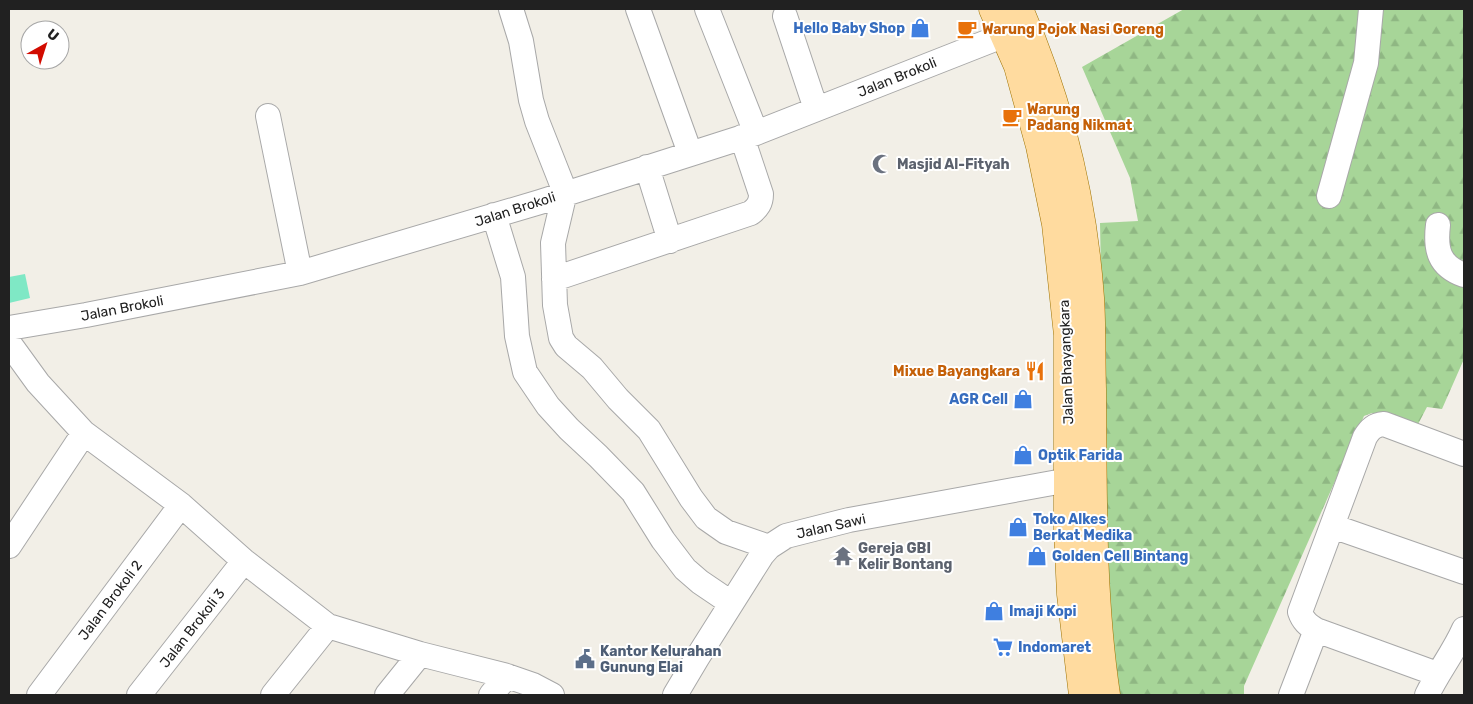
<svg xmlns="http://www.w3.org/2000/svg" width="1473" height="704" viewBox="0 0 1473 704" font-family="Rubik,sans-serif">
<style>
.forest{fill:url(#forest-firs)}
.pitch{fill:#7fe8c5}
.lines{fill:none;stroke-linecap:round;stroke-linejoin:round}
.minor-casing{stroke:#a8a8a8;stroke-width:26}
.major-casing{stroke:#9e7200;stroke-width:29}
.minor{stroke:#fff;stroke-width:24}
.major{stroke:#ffdb9f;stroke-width:28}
.labels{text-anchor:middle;stroke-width:4;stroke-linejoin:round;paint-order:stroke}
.shop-label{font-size:14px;font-weight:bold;fill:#366cbe;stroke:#fff;text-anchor:start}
.food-label{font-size:14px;font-weight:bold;fill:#c56008;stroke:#fff;text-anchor:start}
.street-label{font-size:14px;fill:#212121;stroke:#fff}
.worship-label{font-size:14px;font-weight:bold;fill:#5b616d;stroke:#fff;text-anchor:start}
.service-label{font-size:14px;font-weight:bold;fill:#4e5e75;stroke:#fff;text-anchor:start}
</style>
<defs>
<pattern id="forest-firs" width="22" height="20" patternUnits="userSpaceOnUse" patternTransform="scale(1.25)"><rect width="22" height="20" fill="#a7d598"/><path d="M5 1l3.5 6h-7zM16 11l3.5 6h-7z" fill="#8fb783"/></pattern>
</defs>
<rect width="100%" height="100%" fill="#f2efe7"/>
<path class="forest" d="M1184,9h280v350l-22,50 -15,-2 -11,21 -44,-15 -8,3 -120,270v9h-127l-9,-76 -8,-396 38,-2 -8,-43 -48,-111z"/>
<path class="pitch" d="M25,274l5,24 -21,5v-26z"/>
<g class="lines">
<defs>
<path id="minor" d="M511,9l10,32 10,59 6,21 28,71 -12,51 2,62 6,33 5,8 26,22 26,31 31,31 42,68 15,20 20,14 43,15
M638,9l52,144
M707,9l49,124
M785,16l31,93
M268,116l32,157
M647,167l23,74
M1329,196l37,-133 5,-54
M494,215l19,62 4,59 8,36 23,34 21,23 29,27 35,36 30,48 22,29 15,13 31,21
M1438,225c-3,25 1,41 26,50
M554,279l197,-66c7,-6 10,-10 10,-19l-19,-57
M9,328l77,-13 214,-42 240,-71 216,-69 249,-98
M9,343l29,40 46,50 97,72 63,56 84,65 92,28 87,22 26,9 19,10
M1332,526l132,46
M9,546l75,-113
M1437,674l-121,-44c-8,-5 -13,-9 -16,-18l65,-175c5,-8 9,-12 19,-13l80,30
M39,695l142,-190
M139,695l105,-134
M273,695l55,-69
M387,695l33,-41
M491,695l16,-19
M675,695l22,-37 65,-103 7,-8 17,-11 63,-16 220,-40
M1291,695l25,-65
M1427,695c11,-23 27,-43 37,-66"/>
<path id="major" d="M993,9l25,57 22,80 16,78 12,111v196l3,63 12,101
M1019,9c39,90 64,190 71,289 2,30 1,61 2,91 1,102 -1,205 14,306"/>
</defs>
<use href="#minor" class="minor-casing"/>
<use href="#major" class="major-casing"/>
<use href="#minor" class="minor"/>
<use href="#major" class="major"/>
</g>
<defs>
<symbol id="shop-bare" viewBox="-9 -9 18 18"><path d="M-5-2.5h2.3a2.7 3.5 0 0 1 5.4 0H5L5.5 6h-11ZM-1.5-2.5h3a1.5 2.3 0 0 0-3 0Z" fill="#3f7fe0" stroke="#fff" stroke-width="2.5" paint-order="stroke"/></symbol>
<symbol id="cafe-bare" viewBox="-9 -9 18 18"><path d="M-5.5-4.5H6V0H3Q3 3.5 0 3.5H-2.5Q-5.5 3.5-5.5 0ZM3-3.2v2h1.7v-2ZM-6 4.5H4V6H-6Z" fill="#e8710a" stroke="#fff" stroke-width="2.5" paint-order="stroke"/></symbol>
<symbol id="mosque-bare" viewBox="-9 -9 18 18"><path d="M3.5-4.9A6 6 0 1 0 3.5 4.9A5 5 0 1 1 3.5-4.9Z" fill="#6b7280" stroke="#fff" stroke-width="2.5" paint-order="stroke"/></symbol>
<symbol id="restaurant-bare" viewBox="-9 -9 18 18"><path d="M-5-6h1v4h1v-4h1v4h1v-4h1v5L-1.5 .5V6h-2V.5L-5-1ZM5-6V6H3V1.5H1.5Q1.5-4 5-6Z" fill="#e8710a" stroke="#fff" stroke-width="2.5" paint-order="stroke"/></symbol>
<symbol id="temple-bare" viewBox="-9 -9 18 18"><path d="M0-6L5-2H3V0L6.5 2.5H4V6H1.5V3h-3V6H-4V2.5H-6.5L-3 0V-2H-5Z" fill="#6b7280" stroke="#fff" stroke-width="2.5" paint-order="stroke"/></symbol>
<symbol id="supermarket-bare" viewBox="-9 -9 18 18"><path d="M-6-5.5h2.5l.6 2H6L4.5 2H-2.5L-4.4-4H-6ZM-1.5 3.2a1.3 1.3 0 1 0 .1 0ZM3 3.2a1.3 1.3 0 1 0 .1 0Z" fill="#3f7fe0" stroke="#fff" stroke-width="2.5" paint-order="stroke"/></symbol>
<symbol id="civic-bare" viewBox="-9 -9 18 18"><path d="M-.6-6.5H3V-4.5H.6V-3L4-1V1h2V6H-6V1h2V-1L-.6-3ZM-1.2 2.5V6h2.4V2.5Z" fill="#5c6f8a" stroke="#fff" stroke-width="2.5" paint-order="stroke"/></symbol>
</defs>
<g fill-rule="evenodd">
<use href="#shop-bare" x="906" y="14" width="28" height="28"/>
<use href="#cafe-bare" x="953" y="15" width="28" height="28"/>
<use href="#cafe-bare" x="998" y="103" width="28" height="28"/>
<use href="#mosque-bare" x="868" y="150" width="28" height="28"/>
<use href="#restaurant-bare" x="1021" y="357" width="28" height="28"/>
<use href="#shop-bare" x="1009" y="385" width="28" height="28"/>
<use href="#shop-bare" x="1009" y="441" width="28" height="28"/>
<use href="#shop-bare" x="1004" y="513" width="28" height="28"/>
<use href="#temple-bare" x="829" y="542" width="28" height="28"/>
<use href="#shop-bare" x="1023" y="542" width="28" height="28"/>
<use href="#shop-bare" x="980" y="597" width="28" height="28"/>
<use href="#supermarket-bare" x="989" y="633" width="28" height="28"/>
<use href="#civic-bare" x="571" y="645" width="28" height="28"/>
</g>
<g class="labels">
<g class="shop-label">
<text x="905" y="33" text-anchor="end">Hello Baby Shop</text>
<text x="1008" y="404" text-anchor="end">AGR Cell</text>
<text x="1038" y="460">Optik Farida</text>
<text x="1033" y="524">Toko Alkes<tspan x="1033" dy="16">Berkat Medika</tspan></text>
<text x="1052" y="561">Golden Cell Bintang</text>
<text x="1009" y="616">Imaji Kopi</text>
<text x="1018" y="652">Indomaret</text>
</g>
<g class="food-label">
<text x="982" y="34">Warung Pojok Nasi Goreng</text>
<text x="1027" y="114">Warung<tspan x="1027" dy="16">Padang Nikmat</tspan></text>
<text x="1020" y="376" text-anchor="end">Mixue Bayangkara</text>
</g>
<g class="street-label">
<text transform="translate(897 77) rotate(-22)" y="5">Jalan Brokoli</text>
<text transform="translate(515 209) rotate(-18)" y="5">Jalan Brokoli</text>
<text transform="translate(122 308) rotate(-11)" y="5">Jalan Brokoli</text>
<text transform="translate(1066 362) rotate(-92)" y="5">Jalan Bhayangkara</text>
<text transform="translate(831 526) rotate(-13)" y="5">Jalan Sawi</text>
<text transform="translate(110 600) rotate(-53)" y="5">Jalan Brokoli 2</text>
<text transform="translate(192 628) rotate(-52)" y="5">Jalan Brokoli 3</text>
</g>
<g class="worship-label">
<text x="897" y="169">Masjid Al-Fityah</text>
<text x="858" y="553">Gereja GBI<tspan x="858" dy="16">Kelir Bontang</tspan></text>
</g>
<g class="service-label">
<text x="600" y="656">Kantor Kelurahan<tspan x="600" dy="16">Gunung Elai</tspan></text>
</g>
</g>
<rect width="1473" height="704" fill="none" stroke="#212121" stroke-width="20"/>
<g transform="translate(45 45) rotate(39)"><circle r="24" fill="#ffffff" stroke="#a6a6a6"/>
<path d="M0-4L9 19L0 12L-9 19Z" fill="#d20b00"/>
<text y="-8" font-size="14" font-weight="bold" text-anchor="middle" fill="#212121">U</text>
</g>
</svg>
